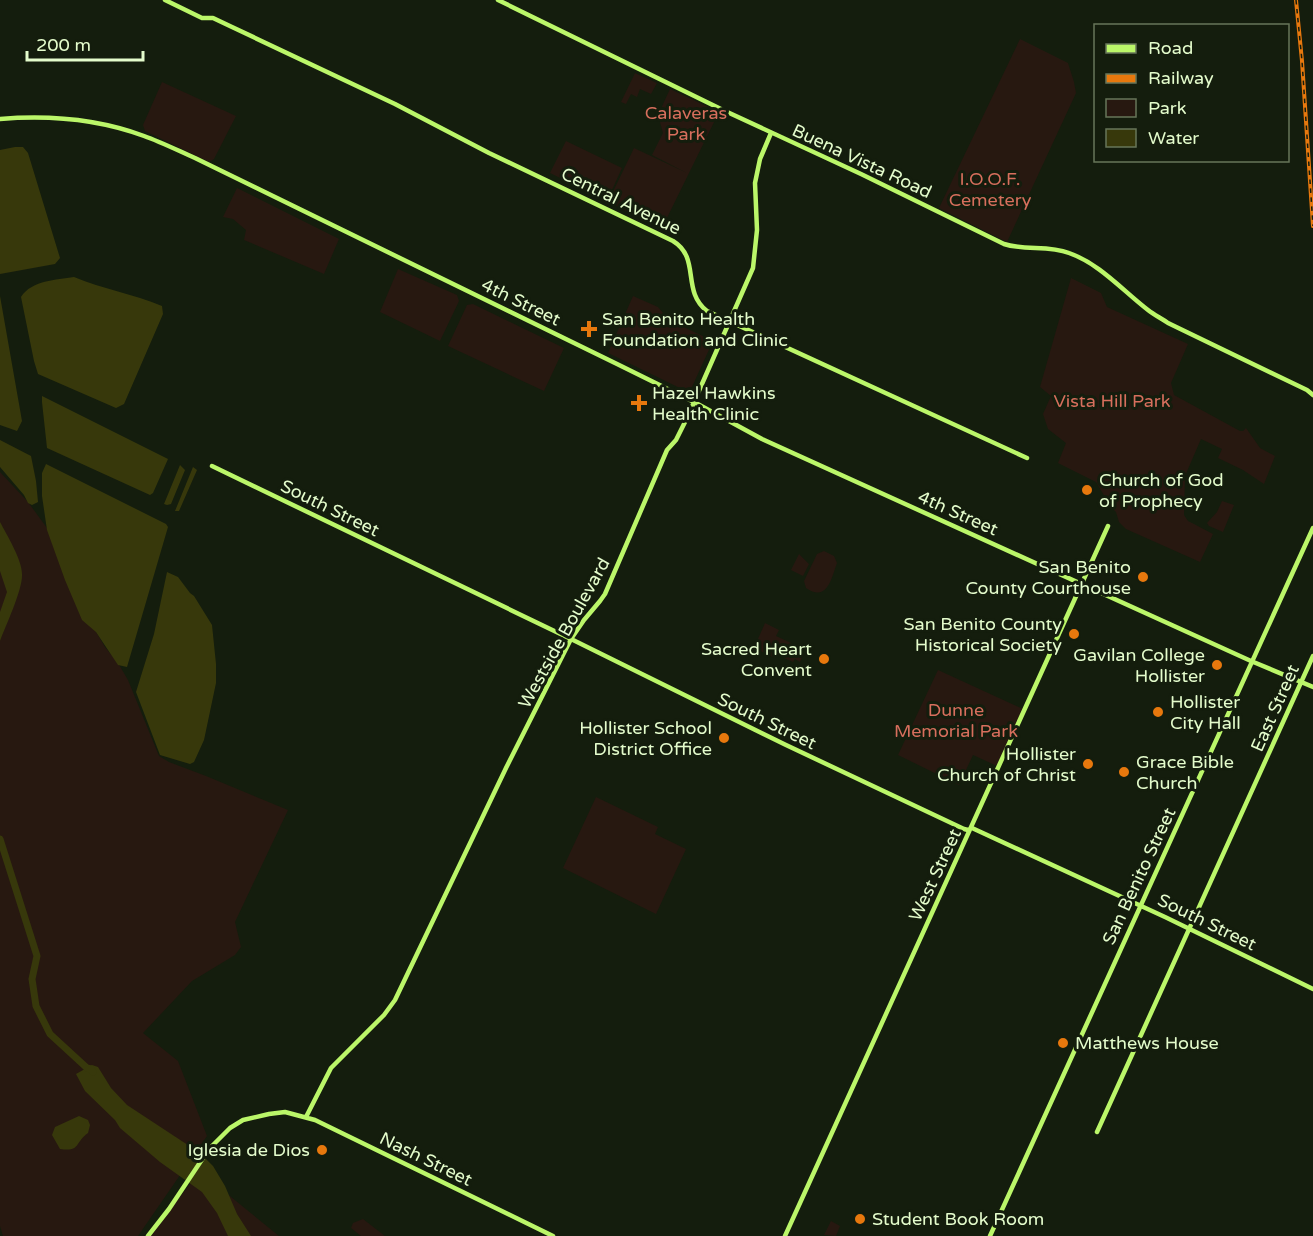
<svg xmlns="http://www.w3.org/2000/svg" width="1313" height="1236" viewBox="0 0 1313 1236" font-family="'Varela Round',sans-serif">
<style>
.green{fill:#271810}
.water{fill:#37380b}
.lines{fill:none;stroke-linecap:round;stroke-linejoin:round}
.river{stroke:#37380b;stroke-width:7}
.secondary{stroke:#bbf669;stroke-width:4.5}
.rail-casing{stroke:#e7780d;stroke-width:4}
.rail{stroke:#141d0d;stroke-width:1.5;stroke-dasharray:4.5;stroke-linecap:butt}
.poi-dot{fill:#e7780d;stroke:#141d0d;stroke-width:2}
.labels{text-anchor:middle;stroke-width:6;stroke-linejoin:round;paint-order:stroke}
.park-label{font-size:18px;fill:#d76f5d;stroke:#141d0d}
.street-label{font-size:18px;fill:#e4fccc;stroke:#141d0d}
.poi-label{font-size:18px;fill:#e4fccc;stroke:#141d0d;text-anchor:start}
</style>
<rect width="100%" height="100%" fill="#141d0d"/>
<path class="green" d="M1020,39l48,24 6,19 2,11 -69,149 -68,-34z
M635,73l22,10 -6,11 -11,-5 -3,8 -6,-3 -5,10 -5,-2z
M162,82l74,34 -22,43 -5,3 -64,-31 -2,-6z
M670,89l49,23 -57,116 -54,-26 26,-54 53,25 -35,-18 11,-22 -5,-18z
M566,141l56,27 -15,33 -57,-28z
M237,188l102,51 -15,35 -80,-34 2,-10 -13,-11 -10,-2z
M398,269l59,26 2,6 -19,40 -60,-29z
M1071,278l30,15 6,14 81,37 -17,39 3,12 66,36h3l3,-3 14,20 15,8 -11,28 -21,-14 -25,-12 4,-9 -21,-10 -16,37 -1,39 4,6 6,3 19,10 -13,28 -74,-33 -7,-7 -3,-10 -5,-5 -15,-25 -38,-19 8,-20 -18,-14 -5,-15 8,-18 -11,-9z
M633,296l25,11 11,13 44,21 -22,48 -5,2 -78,-38z
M473,304l91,44 -20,43 -96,-45 19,-41z
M0,472l28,30 19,26 35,80 23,39 13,16 10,17 31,76 10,6 37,14 82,34 -53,112 6,25 -6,8 -43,26 -49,52 35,28 29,75 -69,100h-135l-3,-10z
M1222,501l12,4 -11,27 -14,-6 -2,-3 10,-11z
M824,551l10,5 3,7c-6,17 -10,39 -31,25l-2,-7 13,-27z
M799,554l10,10 -6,12 -12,-6z
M765,623l14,7 -3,6 24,11 -1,3 5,3 -4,9 -5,-3 -2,3 -16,-7 -2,3 -21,-10z
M938,670l85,39 -26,57 -24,-11 -14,30 -61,-30z
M596,797l62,30 -3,7 31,15 -30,65 -93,-46z
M206,1163l14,25 59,48h-129z
M363,1219l22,17h-24l-10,-8 2,-5z
M831,1221l9,5 -4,10 -12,-1z"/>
<path class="water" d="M15,147h8l5,6 32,105 -5,6 -55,10v-124z
M74,277c29,12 59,17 88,29l1,8 -39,90 -8,4 -78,-34 -4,-13 -13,-64c11,-17 35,-17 53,-20z
M0,296l22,125 -5,10 -17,-6z
M42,396l126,63 -15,34 -3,2 -103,-47 -5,-46z
M0,440l31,16 5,25 2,21 -6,3 -4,-2 -4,-8 -24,-28z
M46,464l120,60 2,3 -41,140 -9,-2 -22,-33 -14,-12 -17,-40 -18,-50 -5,-34v-23z
M180,465l5,5 -14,34 -4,1 -3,-1z
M193,467l4,3 -18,41h-4z
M0,522c7,13 22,38 22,52 1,15 -16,51 -22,67v-29l7,-20 -7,-21z
M167,572l11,5 12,16 4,3 18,29 4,39v19l-12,57 -10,22 -4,2 -30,-9 -24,-63 18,-58z
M92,1065l6,2 13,21 16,17 73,48 13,13 12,20 12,28 14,22h-23l-11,-23 -15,-21 -42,-30 -40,-34 -5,-8 -30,-29 -9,-17z
M79,1116l9,4 2,5 -2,8c-14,10 -7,19 -28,16l-8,-14 3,-8z"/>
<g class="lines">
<path class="river" d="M0,839l37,117 -5,23 4,27 14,28 37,34 4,1 2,3"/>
<path class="secondary" d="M165,0l37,18h11l19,9 163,77 94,49 184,88c28,17 8,50 34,70l320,147
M498,0l227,111 136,63 143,70c21,7 44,1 65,9 31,11 53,37 79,57 6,5 13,8 20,13l139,67 6,5
M0,119c48,-4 98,0 144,17 17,6 35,15 51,22l420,205 79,39 68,37 489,222 62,26
M212,466l359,173 215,106 178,84 4,1 4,-2 193,89 148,72
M306,1117l25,-49 53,-53 11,-15 111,-232 65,-129 13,-19 16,-19 5,-7 62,-144 9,-10 11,-22 66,-150 4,-38 -2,-47 5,-24 11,-26
M1097,1132l216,-476
M148,1236l21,-27 40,-60 21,-21 13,-8 26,-6 16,-2 30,8 238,116
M785,1236l323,-710
M990,1236l323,-708"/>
<defs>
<path id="rail" d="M1296,0l6,61 11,165"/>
</defs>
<use href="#rail" class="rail-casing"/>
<use href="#rail" class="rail"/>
</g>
<g class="poi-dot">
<path d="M586 320h6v6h6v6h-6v6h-6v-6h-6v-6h6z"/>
<path d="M636 394h6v6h6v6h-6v6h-6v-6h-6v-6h6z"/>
<circle cx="1087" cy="490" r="6"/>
<circle cx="1143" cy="577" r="6"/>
<circle cx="1074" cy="634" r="6"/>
<circle cx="824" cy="659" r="6"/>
<circle cx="1217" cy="665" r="6"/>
<circle cx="1158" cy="712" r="6"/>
<circle cx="724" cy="738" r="6"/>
<circle cx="1088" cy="764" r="6"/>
<circle cx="1124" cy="772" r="6"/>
<circle cx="1063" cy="1043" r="6"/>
<circle cx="322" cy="1150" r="6"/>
<circle cx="860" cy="1219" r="6"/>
</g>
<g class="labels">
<g class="park-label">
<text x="686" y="119">Calaveras<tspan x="686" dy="21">Park</tspan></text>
<text x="990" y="185">I.O.O.F.<tspan x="990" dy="21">Cemetery</tspan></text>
<text x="1112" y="407">Vista Hill Park</text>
<text x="956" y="716">Dunne<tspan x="956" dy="21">Memorial Park</tspan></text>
</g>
<g class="street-label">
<text transform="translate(862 161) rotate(25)" y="6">Buena Vista Road</text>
<text transform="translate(621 201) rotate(26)" y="6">Central Avenue</text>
<text transform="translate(521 302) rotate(26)" y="6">4th Street</text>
<text transform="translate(330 508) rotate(26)" y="6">South Street</text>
<text transform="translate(958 513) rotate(24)" y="6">4th Street</text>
<text transform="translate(564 633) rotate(-61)" y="6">Westside Boulevard</text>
<text transform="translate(1275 708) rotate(-66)" y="6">East Street</text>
<text transform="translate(767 721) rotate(26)" y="6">South Street</text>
<text transform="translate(935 875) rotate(-65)" y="6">West Street</text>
<text transform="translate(1139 876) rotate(-65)" y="6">San Benito Street</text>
<text transform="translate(1207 922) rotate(26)" y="6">South Street</text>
<text transform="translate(426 1159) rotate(26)" y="6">Nash Street</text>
</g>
<g class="poi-label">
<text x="602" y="325">San Benito Health<tspan x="602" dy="21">Foundation and Clinic</tspan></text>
<text x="652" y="399">Hazel Hawkins<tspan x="652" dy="21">Health Clinic</tspan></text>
<text x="1099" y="486">Church of God<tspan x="1099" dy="21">of Prophecy</tspan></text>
<text x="1131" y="573" text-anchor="end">San Benito<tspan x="1131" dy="21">County Courthouse</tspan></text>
<text x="1062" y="630" text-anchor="end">San Benito County<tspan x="1062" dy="21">Historical Society</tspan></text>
<text x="812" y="655" text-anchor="end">Sacred Heart<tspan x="812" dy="21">Convent</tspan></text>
<text x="1205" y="661" text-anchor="end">Gavilan College<tspan x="1205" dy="21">Hollister</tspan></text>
<text x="1170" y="708">Hollister<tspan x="1170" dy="21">City Hall</tspan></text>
<text x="712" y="734" text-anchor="end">Hollister School<tspan x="712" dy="21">District Office</tspan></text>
<text x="1076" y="760" text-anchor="end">Hollister<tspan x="1076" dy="21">Church of Christ</tspan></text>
<text x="1136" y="768">Grace Bible<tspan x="1136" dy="21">Church</tspan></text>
<text x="1075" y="1049">Matthews House</text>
<text x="310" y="1156" text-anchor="end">Iglesia de Dios</text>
<text x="872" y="1225">Student Book Room</text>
</g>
</g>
<rect x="1094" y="24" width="195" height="138" fill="#141d0d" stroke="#677659" stroke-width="1.5"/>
<rect x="1106" y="44" width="30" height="9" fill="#bbf669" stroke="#677659" stroke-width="1.5"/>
<text x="1148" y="54" font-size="18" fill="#e4fccc">Road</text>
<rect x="1106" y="74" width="30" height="9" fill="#e7780d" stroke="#677659" stroke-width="1.5"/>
<text x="1148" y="84" font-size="18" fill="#e4fccc">Railway</text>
<rect x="1106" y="99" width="30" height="18" fill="#271810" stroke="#677659" stroke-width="1.5"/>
<text x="1148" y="114" font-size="18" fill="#e4fccc">Park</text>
<rect x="1106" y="129" width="30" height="18" fill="#37380b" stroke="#677659" stroke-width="1.5"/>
<text x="1148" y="144" font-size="18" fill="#e4fccc">Water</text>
<path d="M27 51v9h116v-9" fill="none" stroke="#e4fccc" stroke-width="3"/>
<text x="36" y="51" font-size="18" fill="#e4fccc" stroke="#141d0d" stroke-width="4.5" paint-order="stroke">200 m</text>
</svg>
